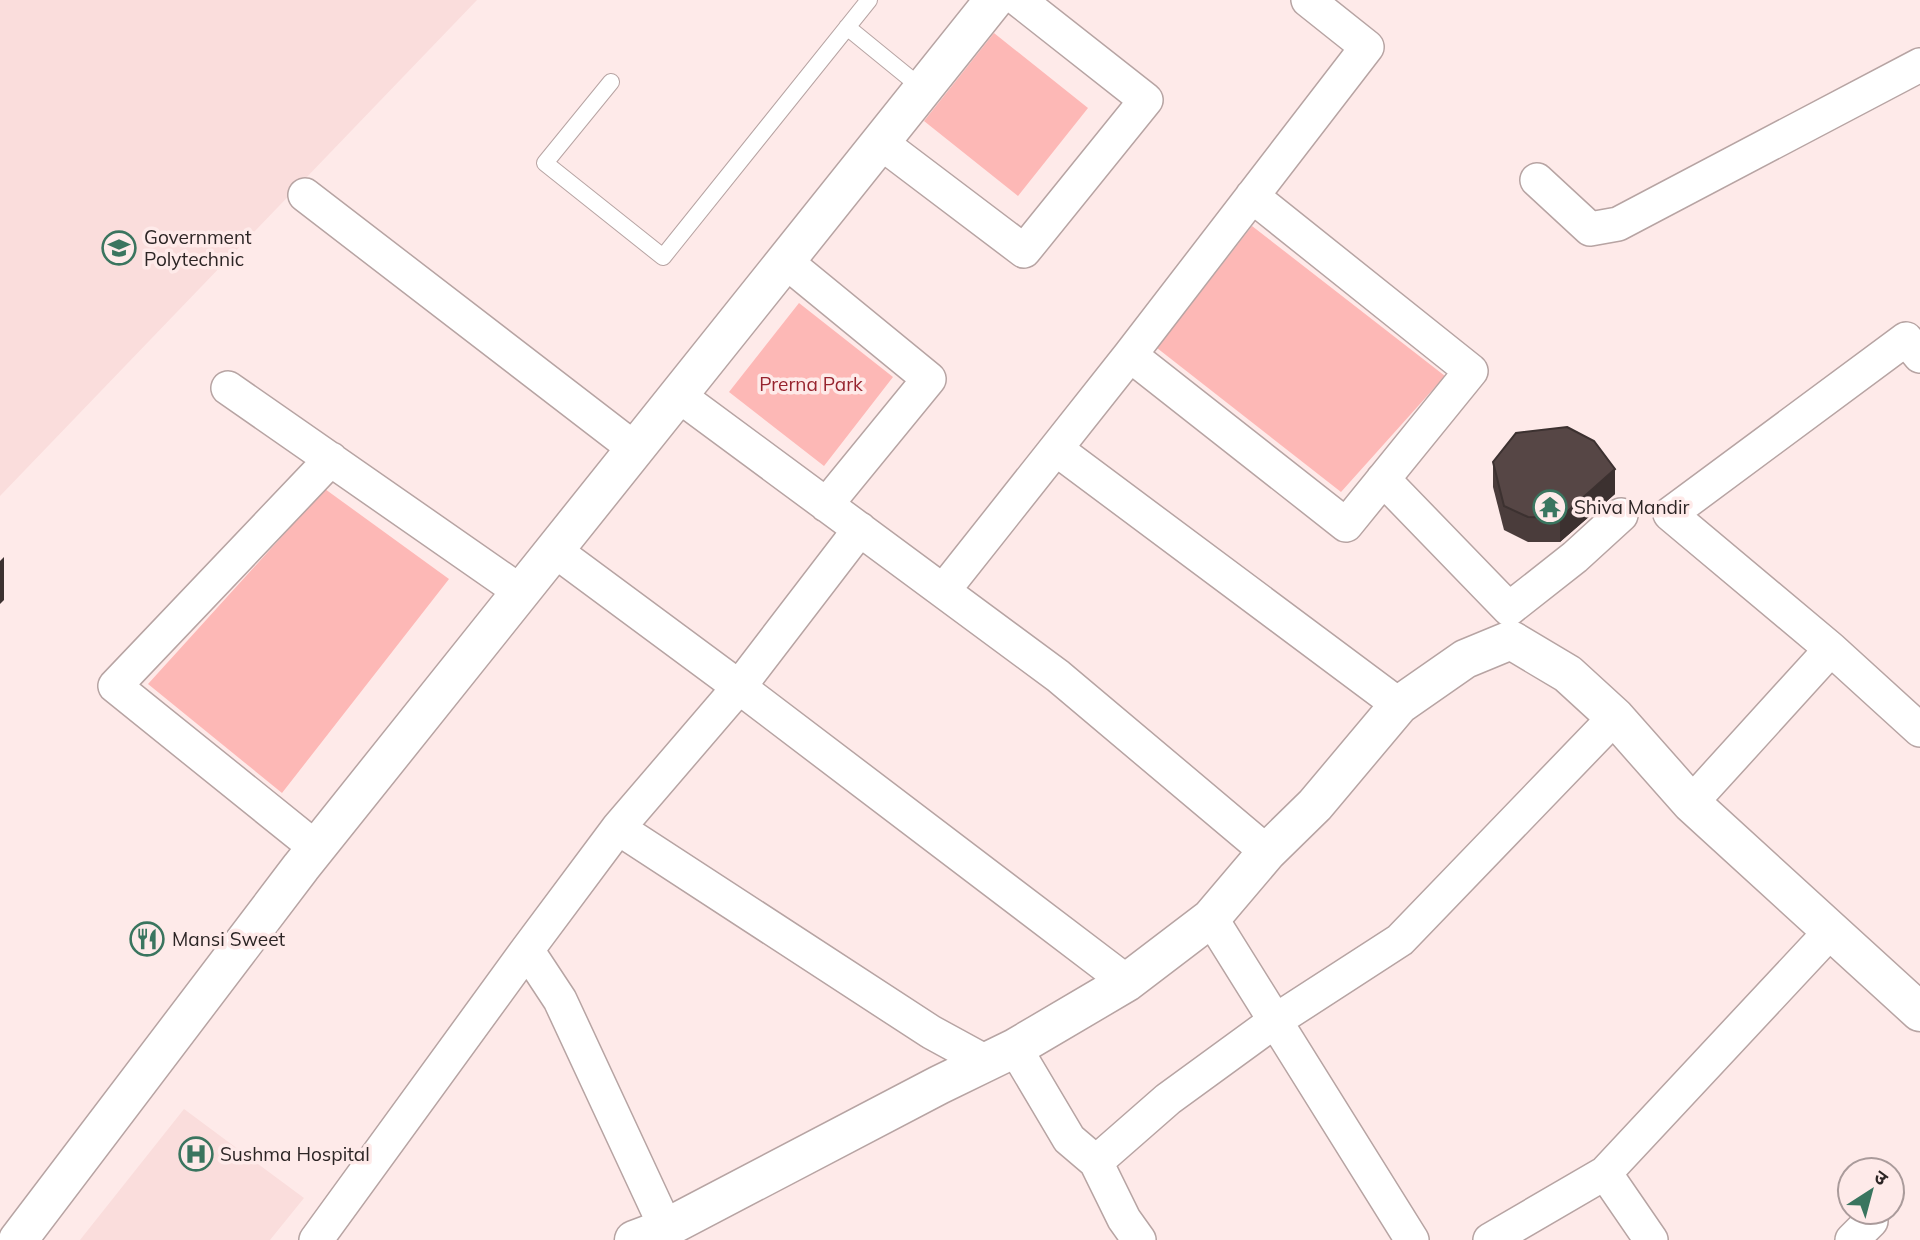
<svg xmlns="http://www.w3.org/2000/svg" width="1920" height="1240" viewBox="0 0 1920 1240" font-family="Mulish,'Noto Sans Devanagari',sans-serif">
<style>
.built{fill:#fadddc}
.park{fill:#fdb8b6}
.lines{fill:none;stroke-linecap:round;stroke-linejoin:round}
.service-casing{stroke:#b7a4a3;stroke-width:18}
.minor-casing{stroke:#b7a4a3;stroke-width:36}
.tertiary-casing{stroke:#b7a4a3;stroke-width:41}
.service{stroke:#fff;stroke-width:16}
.minor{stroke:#fff;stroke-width:33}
.tertiary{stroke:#fff;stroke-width:38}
.wall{fill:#4a3c3b}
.shaded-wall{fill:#3c3130}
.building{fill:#564645;stroke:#3c3130;stroke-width:2}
.labels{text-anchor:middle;stroke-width:7;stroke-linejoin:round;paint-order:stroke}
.poi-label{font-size:19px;fill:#2c2525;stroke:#feeae9;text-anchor:start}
.park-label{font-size:19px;fill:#97242f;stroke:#feeae9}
</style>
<rect width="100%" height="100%" fill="#feeae9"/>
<path class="built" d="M0,0h477l-477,496z
M184,1109l120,89 -34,42h-190z"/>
<path class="park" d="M994,33l94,75 -70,88 -94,-75z
M1252,226l193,150 -104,116 -184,-144z
M799,303l94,74 -69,89 -95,-74z
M325,489l124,90 -167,214 -134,-109z"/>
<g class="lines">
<defs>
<path id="service" d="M847,27l76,62
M611,82l-66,81 118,94 206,-257"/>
<path id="minor" d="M880,142l144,109 122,-151 -127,-100
M1537,180l53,49 28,-5 302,-159
M305,195l330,254
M785,261l144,118 -103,126
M1130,355l216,170 125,-154 -219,-175
M228,388l293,204
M678,395l380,281 209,176
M1056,449l343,256
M1383,479l126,130 66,-52 46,-42
M554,550l185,137 388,295
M943,591l187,-236 237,-308 -59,-47
M1831,649l-161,-135 236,-175 14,17
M1691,803l140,-154 89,81
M618,828l313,204 55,30
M316,848l-201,-162 216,-227
M1211,918l201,322
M527,950l33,50 106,228
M1015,1048l54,91 27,23 28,57 15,21
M1096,1162l72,-63 107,-78 125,-81 215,-223
M1605,1173l46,67
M316,1240l211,-290 91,-122 121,-141 121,-158
M1490,1240l115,-67 226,-242
M1852,1240l19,-19"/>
<path id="tertiary" d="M18,1240l283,-373 693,-867
M634,1240l32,-12 273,-143 76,-37 112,-66 84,-64 56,-66 48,-47 84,-100 66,-46 46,-19 57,34 47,43 76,86 229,209"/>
</defs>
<use href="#service" class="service-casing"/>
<use href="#minor" class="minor-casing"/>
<use href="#tertiary" class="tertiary-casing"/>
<use href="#service" class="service"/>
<use href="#minor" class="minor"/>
<use href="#tertiary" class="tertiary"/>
</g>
<path class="wall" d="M1493,462l122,32 -55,48h-32l-24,-12 -11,-43z"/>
<path class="shaded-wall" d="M1615,469v25l-55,48v-24z
M4,557v43l-4,4v-43z"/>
<path class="building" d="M1567,427l27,14 21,28 -55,49 -32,-1 -24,-11 -11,-44 23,-29z"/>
<defs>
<symbol id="university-ring" viewBox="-11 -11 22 22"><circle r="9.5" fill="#feeae9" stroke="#3a755f" stroke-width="1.5"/><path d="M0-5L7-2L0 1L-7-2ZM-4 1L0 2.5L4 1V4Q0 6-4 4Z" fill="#3a755f"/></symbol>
<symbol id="temple-ring" viewBox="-11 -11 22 22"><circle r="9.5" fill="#feeae9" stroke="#3a755f" stroke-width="1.5"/><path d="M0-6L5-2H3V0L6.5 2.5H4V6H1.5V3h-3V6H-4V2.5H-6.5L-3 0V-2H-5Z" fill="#3a755f"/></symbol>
<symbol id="restaurant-ring" viewBox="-11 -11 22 22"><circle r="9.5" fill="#feeae9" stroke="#3a755f" stroke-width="1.5"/><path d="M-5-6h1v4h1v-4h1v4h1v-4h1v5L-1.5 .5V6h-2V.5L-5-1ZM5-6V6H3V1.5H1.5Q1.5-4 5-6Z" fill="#3a755f"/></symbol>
<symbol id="hospital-ring" viewBox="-11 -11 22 22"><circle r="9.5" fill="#feeae9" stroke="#3a755f" stroke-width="1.5"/><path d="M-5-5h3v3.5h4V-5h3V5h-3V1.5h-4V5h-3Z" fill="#3a755f"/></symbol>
</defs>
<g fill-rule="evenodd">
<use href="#university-ring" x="100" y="229" width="38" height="38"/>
<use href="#temple-ring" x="1531" y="488" width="38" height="38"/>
<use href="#restaurant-ring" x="128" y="920" width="38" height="38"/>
<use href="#hospital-ring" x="177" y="1135" width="38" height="38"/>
</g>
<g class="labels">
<g class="poi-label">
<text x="144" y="244">Government<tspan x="144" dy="22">Polytechnic</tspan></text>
<text x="1574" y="514">Shiva Mandir</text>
<text x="172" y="946">Mansi Sweet</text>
<text x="220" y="1161">Sushma Hospital</text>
</g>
<g class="park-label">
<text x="811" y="391">Prerna Park</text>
</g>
</g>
<g transform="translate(1871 1191) rotate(36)"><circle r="33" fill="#feeae9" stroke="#aa9b9b" stroke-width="2"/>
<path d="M0-5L12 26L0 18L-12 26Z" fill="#3a755f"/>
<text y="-10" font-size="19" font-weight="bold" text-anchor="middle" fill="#2c2525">उ</text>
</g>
</svg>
